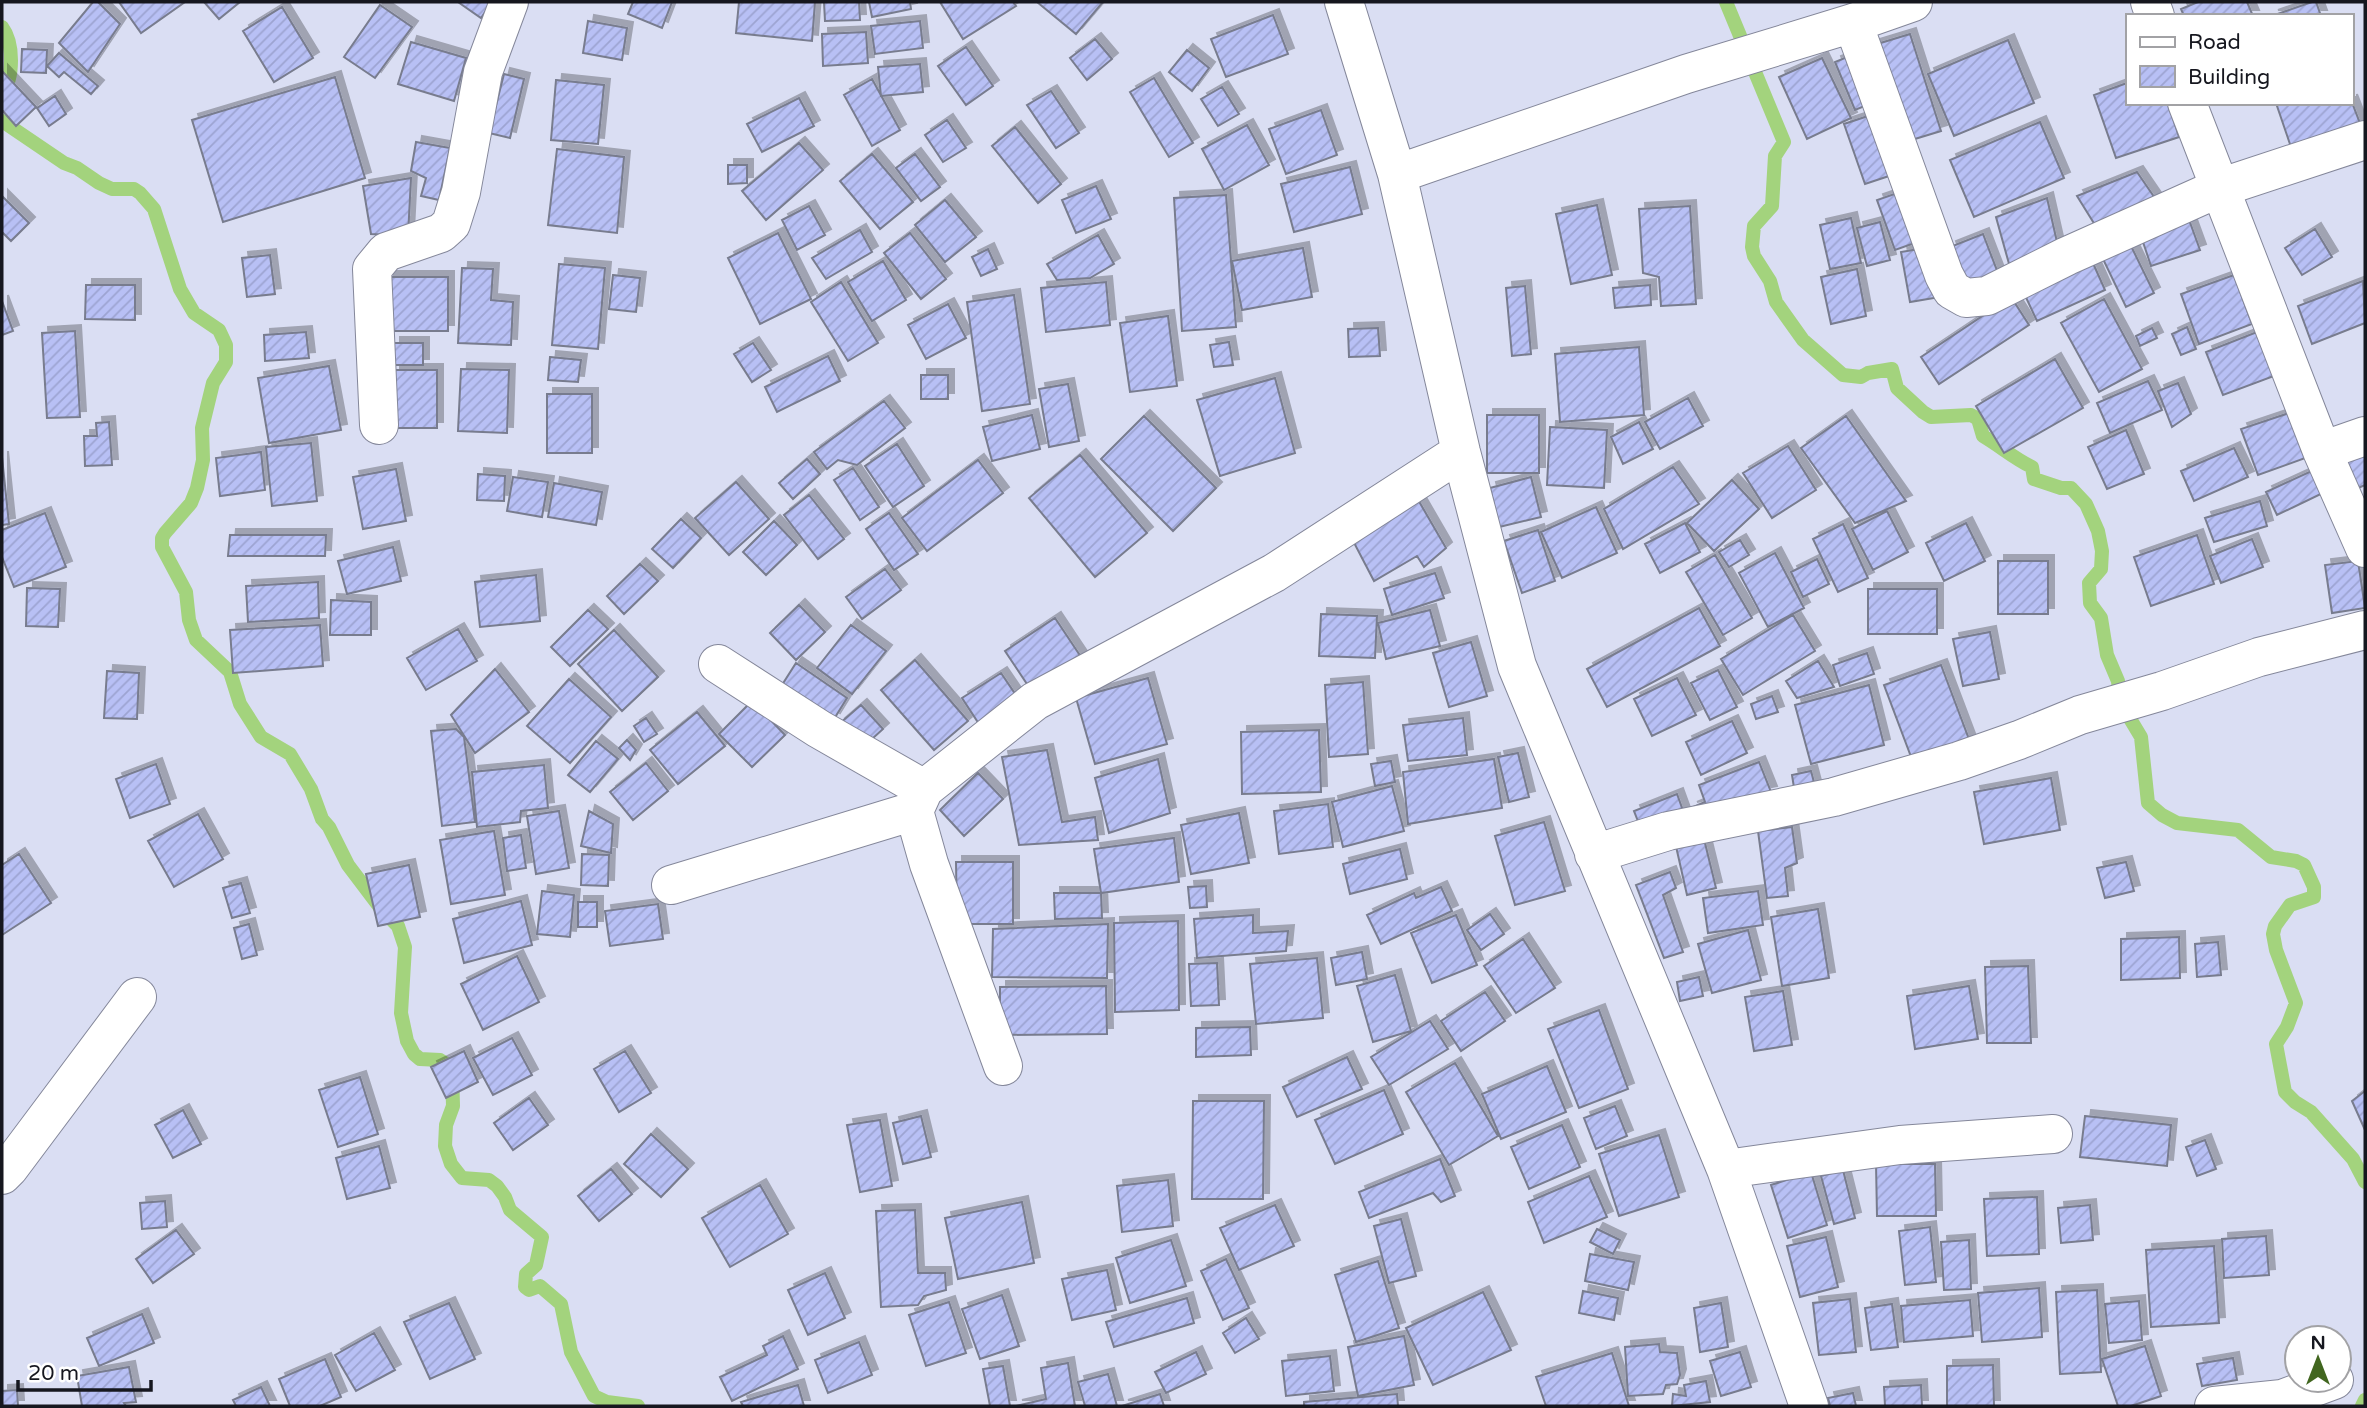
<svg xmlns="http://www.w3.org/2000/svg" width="2367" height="1408" viewBox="0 0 2367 1408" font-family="'Varela Round',sans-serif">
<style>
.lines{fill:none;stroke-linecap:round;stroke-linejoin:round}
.stream{stroke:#a3d37d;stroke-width:14}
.building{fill:url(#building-hatch);stroke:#787c8e;stroke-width:2;filter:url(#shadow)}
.minor-casing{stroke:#84879a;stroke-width:40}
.minor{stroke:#fff;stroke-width:38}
</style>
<defs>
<pattern id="building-hatch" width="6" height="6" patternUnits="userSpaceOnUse" patternTransform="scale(1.75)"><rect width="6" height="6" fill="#b8c0f5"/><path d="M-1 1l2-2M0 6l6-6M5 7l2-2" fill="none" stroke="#9da4d2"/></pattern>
<filter id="shadow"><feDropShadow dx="6" dy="-6" stdDeviation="0" flood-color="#0004"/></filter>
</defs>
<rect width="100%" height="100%" fill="#dadef3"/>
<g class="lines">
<path class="stream" d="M1726,2l58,140 -9,14 -3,50 -18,20 -2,21 2,9 16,25 6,21 27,38 40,35 18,2 7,-4 24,-4 5,19 26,24 8,5 40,-2 7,4 5,17c17,10 32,23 49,31l2,12 27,9h10l15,16 12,27 4,20 -1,18 -12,14 1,20 11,15 6,37 11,26 2,21 21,35 7,66 14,12 15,8 61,7 33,27 25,4 8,4 10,22v10l-24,8 -15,21 -2,8 3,16 20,53 -9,24 -11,17 9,48 10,10 16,10 42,47 12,23
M2,27c12,16 12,51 0,66
M2,121l62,42 13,5 22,15 13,6h22l6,4 14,16 26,80 14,24 25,17 7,15v17l-13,21 -11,45 1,32 -6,28 -6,15 -26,30 -3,5v9l24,45 3,28 7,20 34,32 10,32 21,33 29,17 21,35 11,30 7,8 19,38 34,45 16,16 7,21 -4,66 6,28 7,13 6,5 20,1 12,8 1,38 -7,19 -1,21 6,18 11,14 27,2 8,6 8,11 5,13 32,27 -6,28 -10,9 -1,13 4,3 11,-4 21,18 10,48 23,44 13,6 31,4
M2362,1406l3,-6"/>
</g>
<path class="building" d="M93,2h5l22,22 -32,48 -29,-29z
M119,2h66l-44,31z
M204,2h36l-21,17z
M458,2h34l-11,16z
M633,2h39l-10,26 -34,-14z
M739,2h76l-3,39 -76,-8z
M824,2h35l1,18 -35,1z
M869,2h41l1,7 -39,8z
M940,2h73l3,4 -53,33z
M1037,2h66l-27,32z
M2198,2h49l6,14h-69l-3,-7z
M2312,2h4l5,14h-49z
M380,5l32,22 -37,51 -31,-21z
M282,7l31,51 -39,24 -31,-51z
M1273,15l15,39 -62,23 -15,-38z
M588,21l39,7 -5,32 -39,-7z
M920,21l3,27 -48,6 -4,-28z
M866,32l2,31 -45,3 -1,-32z
M1910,34l31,97 -36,11 -31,-97z
M1095,39l17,20 -25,21 -17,-22z
M2008,40l26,63 -80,33 -26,-62z
M411,42l55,16 -12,43 -56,-17z
M966,47l27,39 -27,19 -28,-39z
M22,49l25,1 -1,23 -25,-1z
M1187,50l22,18 -17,23 -23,-19z
M59,53l39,33 -7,8 -27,-22 -5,5 -12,-11z
M1857,53l20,48 -22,9 -20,-48z
M1822,58l29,60 -44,21 -28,-62z
M920,64l3,28 -42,4 -3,-29z
M2,71l34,36 -20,19 -14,-16z
M504,74l20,5 -14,59 -21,-5z
M335,77l30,101 -142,44 -31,-102z
M1154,78l39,65 -24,14 -39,-65z
M872,79l28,51 -28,16 -28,-51z
M556,80l48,5 -6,59 -47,-4z
M2127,83v20h41l11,34 -63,21 -22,-63z
M1222,87l17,27 -21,12 -17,-27z
M1051,91l28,42 -23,15 -29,-43z
M55,96l11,18 -17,12 -12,-18z
M799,98l15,28 -52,26 -15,-28z
M2351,100l10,26 -69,24 -16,-47h75z
M1321,110l16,45 -51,19 -17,-45z
M1877,113l21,60 -33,11 -21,-60z
M947,120l19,28 -23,14 -18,-27z
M2040,122l24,56 -90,39 -24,-57z
M1247,125l22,40 -45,25 -22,-41z
M1015,127l46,57 -23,19 -46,-57z
M416,142l34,6 -11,52 -18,-4 5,-18 -15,-7z
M799,143l24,27 -57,50 -24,-29z
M557,149l67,8 -7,76 -69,-8z
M872,154l41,48 -33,27 -40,-48z
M915,154l25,33 -19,14 -25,-33z
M728,165h19v18l-19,1z
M1350,167l12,47 -68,18 -13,-48z
M2137,172l24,35 -61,26 -23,-37z
M411,178l-3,58 -37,-2 -8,-48z
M1096,186l15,33 -35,14 -14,-33z
M1909,189l17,50 -31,11 -18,-50z
M1226,195l10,132 -54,4 -8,-133z
M2,196l27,27 -18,18 -9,-9z
M2047,198l12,53 -48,20 -15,-54z
M945,200l31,37 -31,25 -30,-37z
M1597,205l15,70 -41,9 -15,-70z
M809,206l16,29 -28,15 -15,-30z
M1690,206l6,98 -35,2 -2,-29 -16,-4 -4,-64z
M2188,217l12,33 -49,16 -11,-33z
M1851,218l10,45 -31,6 -10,-44z
M1880,222l10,38 -23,6 -10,-38z
M2315,229l17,28 -30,18 -17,-27z
M860,230l12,22 -46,27 -14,-21z
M778,233l33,66 -51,25 -32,-66z
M910,233l36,46 -25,20 -37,-46z
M1983,234l18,47 -34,12 -17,-46z
M1098,235l16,29 -24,14 -33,2 -10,-16z
M2131,246l23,47 -28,14 -23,-48z
M1931,247l9,50 -30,5 -9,-50z
M1303,248l9,49 -70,13 -10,-49z
M988,249l9,20 -16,7 -9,-19z
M270,255l5,39 -28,3 -5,-39z
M883,261l23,39 -34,21 -24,-39z
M2092,261l13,29 -68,31 -14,-30z
M559,264l46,4 -7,81 -46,-4z
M462,268l31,1 -2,31 22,2 -2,43 -53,-2z
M1857,269l9,47 -35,8 -10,-47z
M613,275l27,3 -4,34 -27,-3z
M2234,275l18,49 -53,20 -18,-50z
M388,277h60v54h-60z
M2363,281l2,42 -53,21 -14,-38z
M841,282l37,61 -30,18 -37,-59z
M1106,282l4,43 -64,7 -5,-44z
M86,285h49v35l-50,-1z
M1650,285l1,20 -36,3 -2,-20z
M1525,286l6,68 -19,2 -6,-68z
M1014,295l16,109 -48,7 -15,-109z
M2011,297l18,28 -90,59 -18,-27z
M2104,299l38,70 -43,23 -38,-69z
M2,301l11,30 -11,4z
M948,304l18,34 -40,21 -18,-34z
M1168,316l9,70 -47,6 -10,-69z
M2187,327l9,22 -15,6 -9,-21z
M1378,328l2,28 -31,1 -1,-28z
M2152,328l5,10 -17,8 -4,-10z
M75,331l5,86 -33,1 -5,-85z
M306,332l3,26 -44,3 -1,-26z
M2257,332l17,44 -51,19 -17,-43z
M1229,342l4,23 -19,2 -4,-22z
M394,343h29v22h-29z
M753,343l18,27 -19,12 -18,-28z
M1639,347l5,68 -84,7 -5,-68z
M828,356l12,25 -63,31 -12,-25z
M550,357l31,3 -3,22 -30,-2z
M2055,359l28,49 -79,45 -28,-47z
M329,366l12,64 -72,13 -11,-65z
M461,369l48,1 -2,63 -49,-2z
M394,370h43v58h-43z
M921,375h27v24h-27z
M1275,378l20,75 -75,23 -23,-76z
M2148,381l14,29 -52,23 -13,-30z
M2178,383l13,31 -19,13 -14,-36z
M1068,384l11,57 -30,6 -10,-58z
M547,394h45v59h-45z
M1688,398l15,28 -43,23 -15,-27z
M884,401l21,27 -48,37 -19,-5 -11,9 -13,-17z
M2295,411l16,45 -53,19 -17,-46z
M1032,415l8,34 -48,12 -9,-34z
M1487,415h52v58h-52z
M1144,416l72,72 -43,43 -72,-72z
M1846,416l60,85 -51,22 -54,-75z
M109,422l3,43 -27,1 -1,-30h13l-1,-13z
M1639,422l14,27 -30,15 -12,-27z
M1550,427l57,3 -3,58 -57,-3z
M2126,430l18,44 -37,15 -19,-42z
M311,443l6,58 -45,5 -6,-59z
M897,444l27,42 -31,21 -28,-41z
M1788,446l28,44 -44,28 -29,-45z
M2234,448l14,29 -54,24 -13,-30z
M2365,450v35l-9,4 -13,-29z
M261,452l4,38 -45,6 -4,-38z
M1080,455l67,78 -52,44 -66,-79z
M2,457l7,67 -7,1z
M807,459l13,15 -27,25 -14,-16z
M978,460l25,33 -76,58 -25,-33z
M1673,467l26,37 -76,45 -19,-40z
M853,468l26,39 -19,13 -26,-40z
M396,469l10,52 -43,8 -10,-52z
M2316,469l11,22 -50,24 -11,-23z
M478,474l27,2 -1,25 -27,-1z
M513,477l35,5 -6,35 -35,-6z
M1531,477l10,40 -42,10 -9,-39z
M1732,480l27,29 -45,42 -27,-28z
M736,482l33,37 -40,36 -34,-37z
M554,483l48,9 -6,33 -48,-8z
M809,495l35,44 -26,20 -34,-44z
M1417,498l29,50 -22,19 -7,-11 -43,25 -23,-44z
M2260,501l7,25 -53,16 -9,-24z
M1596,507l21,46 -55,25 -21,-46z
M1887,511l21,41 -35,18 -21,-41z
M45,513l21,54 -52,20 -12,-30v-27z
M889,513l29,41 -24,16 -28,-41z
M681,519l20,19 -28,30 -21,-19z
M774,521l23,24 -31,30 -23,-23z
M1685,523l15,29 -40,21 -15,-29z
M1966,523l19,38 -41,20 -18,-38z
M1843,524l25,54 -30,14 -25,-53z
M1538,530l17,51 -33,12 -18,-52z
M230,535h96l-1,21h-97z
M2197,535l17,49 -63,22 -17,-49z
M2252,539l11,28 -42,16 -11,-27z
M1740,540l9,15 -20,12 -10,-15z
M393,547l8,34 -54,13 -9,-33z
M1775,553l29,55 -36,19 -29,-54z
M1715,555l37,63 -29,17 -37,-63z
M1817,559l12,25 -26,13 -12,-25z
M1998,561h50v53h-50z
M2358,561l7,47 -33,5 -7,-48z
M640,564l18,17 -34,33 -17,-18z
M885,569l16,21 -39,29 -16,-22z
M1435,573l9,25 -52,17 -8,-26z
M536,575l4,46 -60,6 -5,-45z
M318,582l1,36 -71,4 -2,-36z
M27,588l33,1 -2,38 -32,-1z
M1868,589h69v45h-69z
M331,600l40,2v33h-41z
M799,605l26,27 -29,28 -26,-27z
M1699,608l21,38 -113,61 -20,-38z
M588,610l20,19 -38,37 -19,-19z
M1430,610l10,36 -54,13 -8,-36z
M1321,614l56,2 -2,42 -56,-2z
M1793,615l22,36 -72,44 -22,-36z
M1055,618l26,39 -50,33 -26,-39z
M320,625l3,41 -90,7 -3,-43z
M851,625l35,26 -34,43 -35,-26z
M458,629l19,32 -51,29 -19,-32z
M614,630l44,47 -36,34 -44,-47z
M1990,632l9,47 -36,7 -10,-47z
M1471,642l16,54 -38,11 -16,-54z
M1867,653l7,21 -34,12 -7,-21z
M915,660l53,61 -34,29 -53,-60z
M1818,661l16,26 -37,11 -11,-17z
M796,663l51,35 -13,21 -52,-34z
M1941,665l29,77 -57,20 -29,-77z
M495,669l34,43 -54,41 -24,-38z
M1718,670l19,37 -27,13 -19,-37z
M107,671l32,2 -2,46 -33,-1z
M1001,673l21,31 -39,26 -21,-32z
M1148,678l19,66 -72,20 -19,-66z
M1677,678l19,37 -44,21 -18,-37z
M569,679l42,38 -41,46 -43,-37z
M1363,682l5,72 -39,3 -4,-72z
M1869,685l15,60 -73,19 -16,-59z
M1772,696l6,16 -22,7 -5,-15z
M752,701l33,34 -33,32 -33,-33z
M861,705l22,24 -21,19 -23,-24z
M697,712l28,34 -47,38 -28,-34z
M646,718l11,16 -13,8 -10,-16z
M1463,718l4,37 -59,6 -5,-36z
M1732,721l15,32 -46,22 -15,-33z
M456,729l8,8 11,85 -33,4 -11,-95z
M1319,730l2,62 -79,2 -1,-62z
M627,740l9,10 -6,10 -11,-12z
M596,741l22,18 -28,33 -22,-17z
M1047,750l15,72 33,-5 3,23 -79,5 -17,-88z
M1518,753l11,44 -20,5 -11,-45z
M1158,759l12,54 -61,20 -14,-55z
M1494,759l8,49 -94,16 -5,-52z
M1391,761l4,21 -20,4 -4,-22z
M1759,762l12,30 -80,16 14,-6 -6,-17z
M646,763l22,28 -35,29 -23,-28z
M156,764l14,40 -40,14 -14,-39z
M544,765l4,43 -27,3 -1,11 -43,5 -5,-55z
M1811,771l5,19 -21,4 -3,-19z
M978,773l25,26 -39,37 -24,-26z
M2051,778l9,52 -76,14 -10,-52z
M1392,786l12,45 -61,16 -11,-45z
M1677,794l9,25 -43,15 -9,-23z
M1328,804l5,43 -54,7 -5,-43z
M559,811l10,57 -33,6 -9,-58z
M589,811l24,13 -2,29 -30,-7z
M1239,813l10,50 -58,11 -10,-49z
M198,814l25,45 -49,28 -26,-46z
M1544,822l21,69 -50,14 -20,-69z
M1792,827l5,36 -12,5 3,28 -21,2 -9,-67z
M494,831l11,64 -54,9 -11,-64z
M521,835l5,33 -19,3 -4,-33z
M1703,835l13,53 -29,7 -12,-53z
M1174,838l5,44 -78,11 -7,-44z
M1400,849l7,30 -57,15 -7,-30z
M19,854l32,49 -49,32v-70z
M582,854l27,1 -1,31 -27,-1z
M956,862h57v62h-56z
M2126,862l8,29 -29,7 -8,-30z
M409,865l11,52 -42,9 -12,-52z
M1670,872l6,16 -13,7 20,57 -19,6 -28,-73z
M241,883l9,30 -18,5 -9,-30z
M1206,886l1,21 -17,1 -2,-21z
M1441,887l11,24 -71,33 -14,-29 47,-22 2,5z
M542,891l32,4 -4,42 -33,-3z
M1758,891l5,34 -55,8 -5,-35z
M1054,893h47l1,25 -47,1z
M521,901l11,44 -68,18 -11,-44z
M578,902h19v25h-19z
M658,904l5,35 -53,7 -5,-35z
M1818,909l11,69 -47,8 -11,-69z
M1490,914l14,20 -23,16 -14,-20z
M1253,915v18l35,-2 -2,20 -89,7 -3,-39z
M1456,915l21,50 -45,18 -21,-50z
M1178,921l1,89 -64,2 -1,-89z
M249,924l8,31 -15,4 -8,-31z
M1108,924l-1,54 -115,-1 1,-48z
M1748,930l13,50 -49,13 -14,-49z
M2179,937l1,41 -59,2v-41z
M1523,939l32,49 -39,25 -32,-47z
M2218,942l3,33 -24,2 -2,-33z
M1362,952l5,27 -31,6 -5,-27z
M517,956l22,46 -56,28 -22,-46z
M1317,958l6,60 -67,6 -6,-60z
M1217,963l2,42 -28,1 -2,-42z
M2028,966l3,77h-44l-2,-76z
M1395,975l16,56 -38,11 -16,-56z
M1699,977l4,19 -23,5 -3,-19z
M1106,986l1,48 -107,1v-48z
M1969,986l9,53 -63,10 -8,-53z
M1783,991l9,54 -38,6 -9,-54z
M1485,992l20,29 -44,30 -20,-30z
M1599,1010l29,79 -49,19 -31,-79z
M1430,1021l18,28 -59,36 -18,-28z
M1250,1027l1,28 -55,2v-29z
M512,1038l20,37 -39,20 -20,-37z
M464,1051l14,31 -32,16 -15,-31z
M625,1051l26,42 -32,19 -25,-43z
M1347,1057l15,32 -65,28 -14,-30z
M1455,1063l43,73 -49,29 -43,-73z
M1547,1066l19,46 -65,27 -19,-45z
M360,1077l18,57 -40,13 -19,-57z
M1384,1090l19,44 -68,30 -20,-44z
M2365,1091v39l-13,-29z
M529,1098l19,27 -35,25 -19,-27z
M1193,1101h71l-1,98h-71z
M1615,1106l12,30 -31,13 -12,-31z
M183,1110l18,34 -28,14 -18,-33z
M921,1116l10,41 -28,7 -10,-41z
M2085,1116l86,9 -4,41 -87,-9z
M880,1120l12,66 -32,6 -13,-67z
M1562,1125l18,42 -51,22 -18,-42z
M651,1134l37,35 -27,28 -37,-33z
M1659,1135l20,62 -60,19 -20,-62z
M2205,1140l11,29 -19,7 -11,-29z
M379,1146l11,42 -43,11 -11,-41z
M1440,1159l15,37 -14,6 -8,-9 -64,25 -10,-26z
M1876,1164h59l1,52h-59z
M611,1169l21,25 -33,27 -21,-25z
M1843,1170l12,48 -21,6 -13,-48z
M1811,1172l16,53 -39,13 -17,-53z
M1589,1176l18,41 -63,26 -16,-41z
M1168,1180l5,46 -51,6 -5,-46z
M760,1185l28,49 -58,33 -28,-49z
M2037,1197l2,57 -52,2 -3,-57z
M165,1201l2,26 -25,2 -2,-26z
M1022,1202l12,61 -76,16 -13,-61z
M1275,1205l19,41 -55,24 -19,-42z
M2090,1205l3,35 -32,3 -3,-35z
M915,1210l3,63h27l1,17 -22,6 -6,9 -37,2 -5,-96z
M1401,1219l15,57 -27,7 -15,-57z
M1930,1227l6,55 -31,3 -6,-54z
M1597,1229l23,11 -7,14 -23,-12z
M176,1230l18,24 -41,29 -17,-24z
M2266,1236l3,39 -45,3 -2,-39z
M1826,1237l12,50 -38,10 -13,-51z
M1171,1240l15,46 -56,17 -14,-45z
M1969,1240l2,49 -27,1 -3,-48z
M2214,1246l5,77 -68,4 -5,-77z
M1590,1254l44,8 -6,28 -43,-9z
M1226,1259l23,49 -26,12 -22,-49z
M1378,1261l21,67 -43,14 -21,-67z
M1107,1270l9,40 -44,10 -10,-41z
M825,1273l20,45 -37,17 -20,-45z
M2039,1288l3,49 -60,5 -4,-49z
M2097,1290l4,82 -41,2 -4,-82z
M1583,1291l35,7 -4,22 -35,-7z
M1483,1292l28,58 -78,35 -27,-57z
M1002,1295l17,51 -39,13 -18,-50z
M1187,1298l7,25 -80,24 -8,-25z
M1850,1299l6,53 -37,3 -6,-52z
M1970,1300l3,36 -69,6 -3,-36z
M2139,1301l3,39 -33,3 -4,-39z
M949,1302l17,51 -40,13 -17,-51z
M449,1303l26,56 -45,20 -26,-57z
M1721,1303l7,44 -28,5 -6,-44z
M1892,1304l6,43 -27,3 -6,-42z
M142,1314l12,29 -55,23 -12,-28z
M1246,1318l13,21 -24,14 -12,-20z
M374,1333l21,37 -39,21 -21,-36z
M783,1336l15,33 -66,32 -12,-24 47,-22 -4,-9z
M1404,1336l10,49 -56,11 -10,-49z
M859,1342l13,33 -44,18 -13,-33z
M1659,1344l1,8 17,1 3,22 -3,9 -11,1 -3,9 -35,2 -3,-49z
M2145,1346l16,50 -30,10h-13l-16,-47z
M1196,1352l10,22 -40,19 -11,-21z
M1740,1352l11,35 -30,9 -11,-35z
M1612,1353l17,53h-83l-10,-29z
M1330,1356l4,35 -48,5 -4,-35z
M2233,1358l4,22 -35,6 -5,-22z
M325,1359l16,38 -21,9h-30l-11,-27z
M1068,1363l7,43h-59l30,-7 -5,-31z
M1993,1365l1,41h-47v-40z
M1003,1366l7,40h-20l-7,-37z
M129,1367l7,35 -12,1 2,3h-44l-5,-30z
M1108,1374l9,32h-32l-7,-24z
M1706,1381l4,21 -38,4 1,-12 13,2 -2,-11z
M798,1385l6,21h-61l-2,-4z
M1921,1385l1,21h-37l-1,-19z
M261,1387l9,19h-34l-3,-6z
M17,1390l1,16h-16v-15z
M1853,1393l3,13h-26l-2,-8z
M1160,1394l4,12h-42z
M1397,1394l1,12h-94v-4z"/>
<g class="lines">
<defs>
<path id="minor" d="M1344,2l53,172 64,278 56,214 209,503 83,237
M2150,2l5,14
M1853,23l91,252 8,15 14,8 21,-2 80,-40 152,-68 146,-48
M2187,103l135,348 43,97
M1397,174l289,-100 167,-51 60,-21
M379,425l-7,-156 14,-17 55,-19 10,-9 10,-32 22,-120 26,-70
M2322,451l43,-15
M718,664l101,65 105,60 -10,22 15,53 74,202
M924,789l111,-88 239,-128 187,-121
M1594,854l74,-23 166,-34 125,-36 60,-21 61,-25 82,-24 97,-34 106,-27
M671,885l243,-74
M1726,1169l174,-24 153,-11
M2,1175l7,-7 128,-171
M2214,1406l68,-7 52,-19"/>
</defs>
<use href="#minor" class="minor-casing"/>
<use href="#minor" class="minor"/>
</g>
<rect width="2367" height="1408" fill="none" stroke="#16171f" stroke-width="7"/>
<rect x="2126" y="14" width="228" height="91" fill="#ffffff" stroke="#a2a2a5" stroke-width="2"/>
<rect x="2140" y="37" width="35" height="10" fill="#ffffff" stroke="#a2a2a5" stroke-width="2"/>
<text x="2188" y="49" font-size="21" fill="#16171f">Road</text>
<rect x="2140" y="66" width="35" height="21" fill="url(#building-hatch)" stroke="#a2a2a5" stroke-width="2"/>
<text x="2188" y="84" font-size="21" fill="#16171f">Building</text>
<g transform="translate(2318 1359)"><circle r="33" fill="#ffffff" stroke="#a2a2a5" stroke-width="2"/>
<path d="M0-5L12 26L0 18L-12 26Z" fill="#41661f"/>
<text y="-10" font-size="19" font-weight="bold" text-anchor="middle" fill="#16171f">N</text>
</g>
<path d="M18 1380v10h133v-10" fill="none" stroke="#16171f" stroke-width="3.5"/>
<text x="28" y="1380" font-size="21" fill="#16171f" stroke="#ffffff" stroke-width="5" paint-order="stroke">20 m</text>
</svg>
